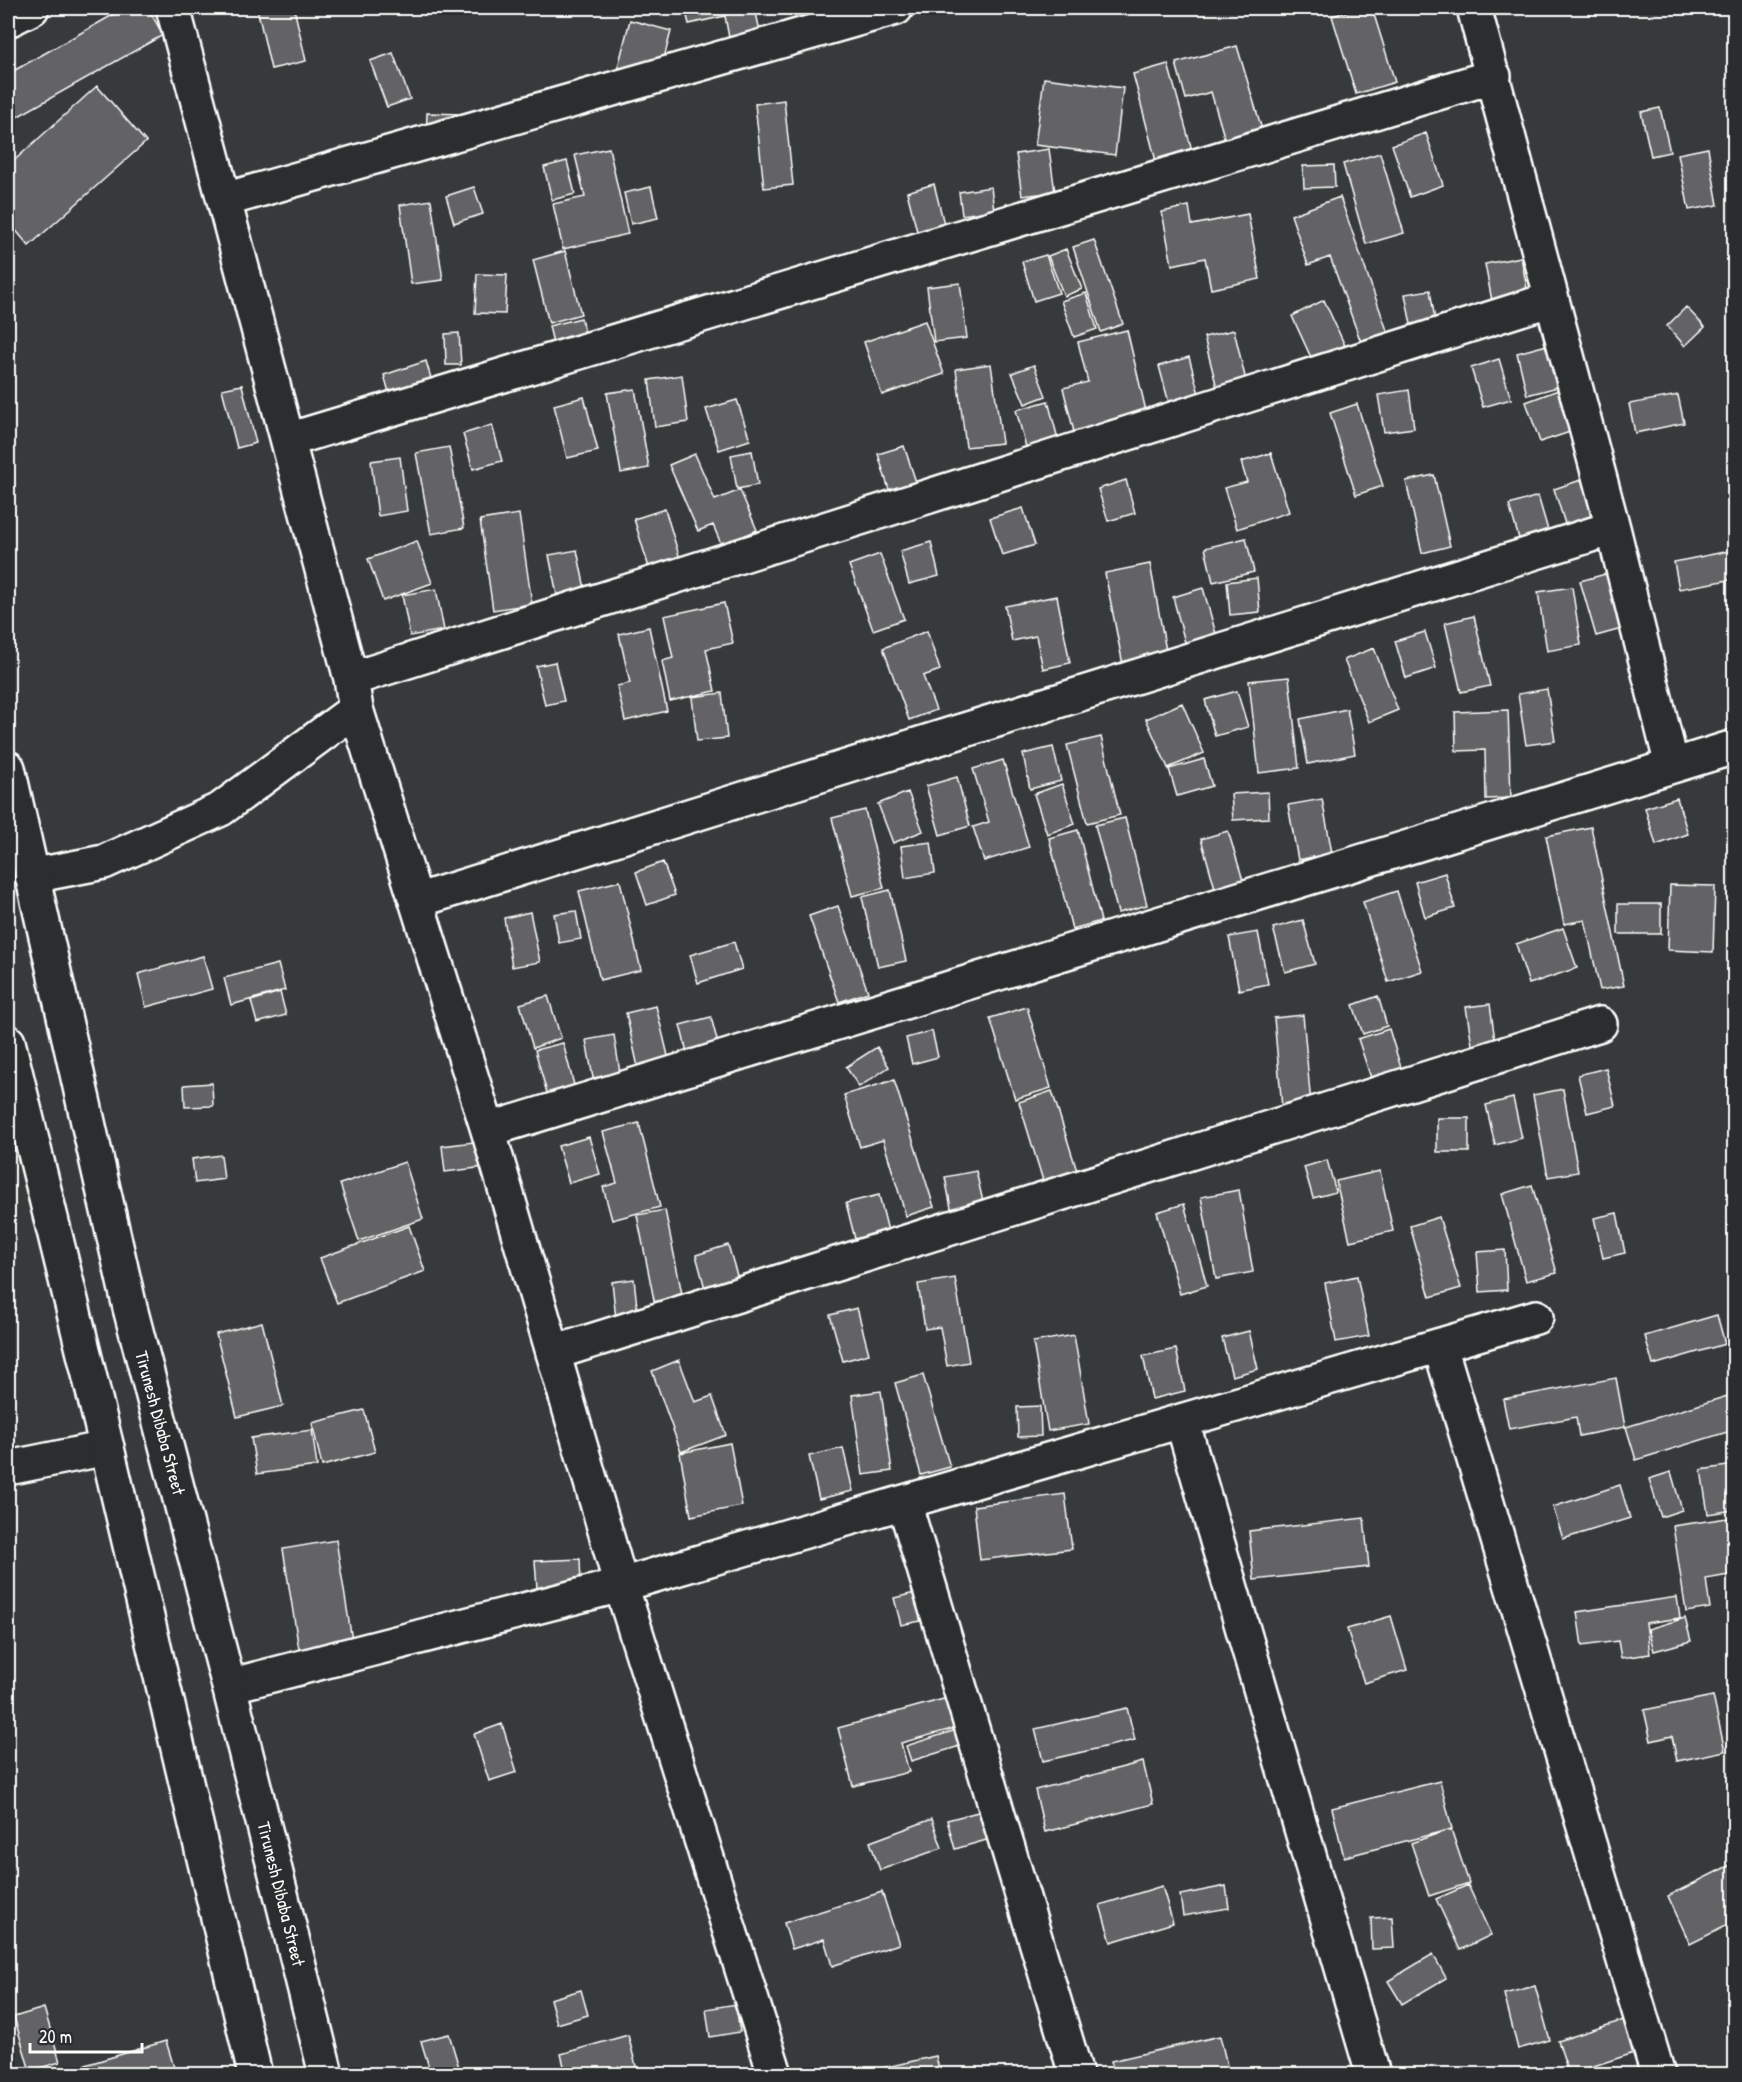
<svg xmlns="http://www.w3.org/2000/svg" width="1742" height="2082" viewBox="0 0 1742 2082" font-family="'Patrick Hand',sans-serif">
<style>
.building{fill:#636465;stroke:#fff;stroke-width:1.5}
.lines{fill:none;stroke-linecap:round;stroke-linejoin:round}
.minor-casing{stroke:#fff;stroke-width:38}
.major-casing{stroke:#fff;stroke-width:38}
.minor{stroke:#2a2d2e;stroke-width:33}
.major{stroke:#2a2d2e;stroke-width:33}
.labels{text-anchor:middle;stroke-width:4.5;stroke-linejoin:round;paint-order:stroke}
.street-label{font-size:18px;fill:#fff;stroke:#2a2d2e}
</style>
<rect width="100%" height="100%" fill="#373a3b"/>
<filter id="ink" filterUnits="userSpaceOnUse"><feTurbulence type="fractalNoise" baseFrequency=".0167" numOctaves="2"/><feDisplacementMap in="SourceGraphic" scale="12" xChannelSelector="R" yChannelSelector="G"/><feConvolveMatrix kernelMatrix="1 2 1 2 8 2 1 2 1" color-interpolation-filters="sRGB"/></filter>
<g filter="url(#ink)">
<path class="building" d="M125,8h23l15,27 -155,87v-48z
M257,8h37l12,53 -35,8z
M685,8h70l7,33 -31,7 -6,-32 -36,8z
M1360,8h12l23,74 -39,12 -24,-78z
M630,20l41,11 -12,47 -41,-11z
M1237,46l26,87 -37,10 -15,-51 -25,7 -10,-36z
M393,53l17,46 -23,8 -17,-46z
M1168,64l25,90 -36,11 -24,-91z
M1044,78l79,10 -8,67 -80,-10z
M97,86l49,56 -117,104 -21,-25v-55z
M784,100l9,85 -29,3 -9,-84z
M1660,108l10,44 -19,4 -10,-44z
M427,113l36,1 -1,24h-36z
M1426,133l17,52 -33,12 -18,-52z
M609,148l19,86 -65,15 -10,-45 32,-7 -10,-42z
M1708,148l10,57 -29,5 -11,-56z
M1049,149l6,43 -33,4 -6,-42z
M1380,153l24,80 -38,11 -23,-80z
M567,161l8,33 -23,6 -8,-33z
M1334,165l1,22 -31,1 -1,-22z
M934,184l12,48 -27,7 -12,-47z
M474,187l9,27 -29,9 -8,-27z
M651,187l7,31 -27,6 -7,-31z
M991,187l3,23 -32,5 -3,-23z
M1340,197l49,139 -27,9 -32,-88 -22,8 -17,-50z
M431,200l12,80 -32,4 -11,-79z
M1189,206l3,19 56,-11 12,65 -49,10 -6,-31 -33,7 -10,-53z
M1094,240l29,84 -22,8 -28,-85z
M1066,249l16,40 -18,7 -16,-40z
M565,251l16,63 -32,9 -16,-63z
M1046,255l13,38 -25,8 -12,-39z
M1521,257l7,37 -36,7 -7,-37z
M477,274l30,1 -2,39 -30,-1z
M960,283l7,55 -33,4 -7,-55z
M1430,290l6,36 -24,4 -7,-36z
M1086,293l11,36 -23,8 -13,-36z
M1324,300l22,48 -32,16 -22,-48z
M1686,307l19,20 -20,19 -18,-20z
M581,318l5,21 -32,8 -5,-21z
M925,321l19,53 -62,21 -18,-53z
M1127,330l19,81 -37,9 1,3 -36,9 -11,-44 25,-6 -10,-40z
M1234,330l12,51 -29,7 -13,-51z
M459,333l2,32h-15l-1,-31z
M1547,345l11,42 -31,8 -10,-42z
M1189,357l10,37 -30,9 -10,-37z
M1499,359l12,40 -28,8 -12,-39z
M426,361l9,31 -42,14 -9,-31z
M991,364l11,79 -36,4 -10,-78z
M1034,365l12,31 -21,8 -13,-31z
M682,375l6,47 -33,5 -6,-47z
M242,385l14,58 -19,5 -15,-59z
M635,389l14,79 -28,5 -14,-80z
M1561,389l15,41 -36,12 -14,-40z
M1409,390l5,38 -30,4 -6,-37z
M1678,395l6,28 -49,10 -6,-29z
M584,397l14,54 -31,7 -13,-53z
M737,400l13,40 -31,10 -13,-41z
M1048,401l10,38 -32,8 -10,-37z
M1357,404l26,82 -27,9 -26,-82z
M492,425l10,36 -29,8 -10,-35z
M904,446l13,39 -27,8 -12,-39z
M449,447l15,81 -33,6 -15,-81z
M752,451l6,34 -21,4 -6,-34z
M1271,453l18,59 -52,17 -13,-41 23,-6 -6,-20z
M695,454l20,46 25,-10 17,40 -35,16 -9,-21 -15,6 -29,-66z
M400,457l7,54 -29,5 -7,-55z
M1434,475l16,71 -28,7 -16,-72z
M1590,477l13,42 -36,11 -13,-41z
M1126,480l9,33 -27,8 -10,-32z
M1538,496l12,41 -29,8 -12,-40z
M1023,508l12,37 -33,10 -12,-37z
M665,509l16,53 -31,9 -16,-52z
M519,514l13,90 -39,6 -13,-90z
M1246,538l8,34 -41,10 -8,-34z
M417,541l15,42 -49,18 -15,-42z
M931,542l8,34 -30,8 -9,-33z
M577,550l8,39 -28,6 -8,-40z
M1734,550v29l-55,10 -5,-27z
M880,554l24,65 -31,11 -24,-65z
M1150,564l17,92 -44,9 -18,-92z
M1613,572l16,55 -33,9 -16,-55z
M1257,578l3,34 -30,3 -3,-33z
M1572,587l9,58 -34,6 -9,-59z
M1203,588l15,53 -31,9 -14,-53z
M436,589l8,41 -34,6 -8,-41z
M1057,596l13,67 -27,6 -7,-33 -24,5 -7,-35z
M724,603l9,40 -27,6 9,42 -45,10 -8,-40 11,-3 -9,-42z
M1474,616l16,70 -29,6 -16,-69z
M649,627l18,84 -42,10 -8,-35 13,-3 -11,-49z
M927,631l13,39 -17,6 13,34 -27,10 -26,-72z
M1425,632l11,36 -30,10 -11,-37z
M1374,648l24,62 -29,12 -25,-62z
M555,662l9,39 -19,4 -9,-39z
M1289,677l10,91 -40,5 -10,-92z
M1547,689l8,52 -29,4 -8,-51z
M1237,691l11,36 -33,9 -10,-36z
M722,693l5,45 -30,3 -5,-44z
M1182,703l22,50 -36,15 -22,-49z
M1347,709l8,45 -47,10 -8,-45z
M1508,710l3,88 -25,1 -1,-49 -29,1 -1,-39z
M1101,737l19,78 -33,8 -20,-78z
M1053,747l8,34 -31,8 -7,-35z
M1204,759l8,27 -35,10 -8,-27z
M1003,760l26,87 -45,14 -11,-34 16,-5 -16,-53z
M957,777l13,49 -30,9 -14,-49z
M1062,784l13,40 -28,10 -13,-40z
M908,792l15,39 -30,12 -15,-39z
M1268,792l1,26 -36,2 -2,-26z
M1677,798l11,36 -32,11 -11,-37z
M1322,799l10,54 -34,7 -10,-55z
M865,810l19,78 -32,8 -20,-78z
M1125,818l22,87 -29,8 -23,-88z
M1591,827l33,159 -24,4 -15,-70 -21,4 -18,-88z
M1078,830l23,91 -29,8 -23,-91z
M1228,831l15,49 -28,8 -14,-49z
M931,842l4,31 -30,5 -4,-32z
M663,862l12,33 -28,10 -11,-33z
M1445,873l10,35 -30,9 -10,-35z
M620,881l21,89 -41,10 -21,-89z
M1670,885l45,1 -2,66 -45,-2z
M890,890l16,71 -28,6 -16,-70z
M1397,891l25,80 -34,11 -25,-80z
M1618,904h43v30h-43z
M838,906l30,86 -29,10 -30,-86z
M576,911l5,28 -22,4 -5,-29z
M530,912l10,50 -28,5 -8,-49z
M1303,920l12,44 -30,8 -12,-44z
M1563,928l14,40 -48,16 -13,-40z
M1258,932l10,52 -29,6 -10,-53z
M734,942l8,27 -44,14 -8,-28z
M203,956l9,33 -66,18 -8,-33z
M278,964l7,26 -54,15 -7,-27z
M280,992l6,23 -29,8 -6,-22z
M548,996l13,42 -28,10 -13,-44z
M1378,996l9,30 -24,8 -10,-29z
M1490,1004l6,44 -23,3 -7,-44z
M656,1006l13,54 -31,7 -12,-54z
M1027,1007l24,81 -36,11 -25,-81z
M1303,1015l8,90 -29,3 -8,-90z
M711,1017l7,27 -31,8 -7,-27z
M1389,1029l13,42 -30,10 -14,-42z
M932,1031l6,26 -26,7 -6,-26z
M614,1035l6,38 -27,5 -7,-38z
M563,1043l11,42 -27,8 -12,-43z
M877,1047l12,20 -30,20 -13,-20z
M1606,1068l9,38 -28,7 -9,-38z
M894,1080l40,127 -28,9 -23,-76 -23,7 -16,-52z
M212,1083l1,23 -28,1 -1,-22z
M1563,1089l15,83 -30,5 -15,-82z
M1052,1091l26,83 -34,10 -25,-82z
M1513,1098l9,40 -27,7 -9,-40z
M1437,1118h32v34h-32z
M639,1123l21,84 -48,13 -9,-33 14,-4 -14,-51z
M589,1137l11,37 -31,9 -11,-37z
M482,1141l3,26 -40,5 -3,-26z
M221,1155l3,24 -29,4 -3,-24z
M1327,1160l9,32 -23,6 -9,-31z
M405,1162l18,57 -64,22 -19,-57z
M976,1171l8,35 -32,7 -7,-36z
M1380,1171l13,60 -43,10 -14,-60z
M1532,1185l25,88 -31,8 -24,-87z
M1239,1190l14,82 -37,7 -15,-82z
M879,1195l10,40 -33,8 -10,-40z
M1184,1204l23,82 -27,8 -23,-82z
M665,1210l18,89 -28,6 -18,-90z
M1617,1213l8,40 -22,5 -9,-40z
M1439,1217l22,71 -31,9 -20,-71z
M409,1226l16,45 -88,32 -17,-45z
M728,1245l11,37 -33,10 -10,-37z
M1505,1250l2,40 -27,2 -3,-40z
M1357,1276l12,60 -33,6 -11,-59z
M955,1278l14,84 -22,4 -7,-39 -15,2 -7,-45z
M634,1279l4,37 -22,3 -4,-37z
M857,1308l12,46 -26,7 -13,-46z
M1717,1315l8,29 -72,21 -8,-29z
M262,1322l21,84 -46,11 -21,-83z
M1249,1331l9,38 -26,7 -10,-38z
M1074,1335l15,89 -41,7 -15,-89z
M1176,1349l9,42 -33,8 -9,-43z
M679,1360l16,42 17,-6 14,39 -45,17 -29,-81z
M923,1375l27,92 -29,8 -26,-92z
M1616,1378l9,49 -46,9 -3,-19 -67,12 -6,-30z
M881,1391l11,80 -29,4 -11,-80z
M1734,1394v36l-98,30 -10,-33z
M1040,1406l1,30 -23,1 -1,-30z
M364,1410l11,42 -53,14 -10,-43z
M312,1430l5,36 -60,8 -6,-36z
M730,1443l12,63 -51,10 -11,-63z
M843,1448l10,43 -34,8 -10,-43z
M1734,1465v45l-26,4 -7,-44z
M1671,1472l11,38 -21,7 -12,-38z
M1620,1485l10,33 -67,21 -10,-32z
M1065,1494l7,55 -92,11 -6,-54z
M1734,1517v57l-28,5 4,29 -24,4 -13,-86z
M1364,1518l5,49 -115,13 -5,-49z
M336,1540l18,113 -53,9 -18,-113z
M580,1559l1,27 -44,2 -2,-27z
M919,1592l7,28 -25,5 -7,-27z
M1677,1597l3,21 -34,5 4,31 -29,4 -3,-17 -36,5 -5,-34z
M1391,1616l16,54 -43,13 -17,-54z
M1685,1618l6,23 -37,10 -6,-22z
M1713,1696l12,55 -48,10 -5,-25 -21,5 -7,-31z
M951,1697l8,30 -58,16 8,29 -56,14 -15,-58z
M1127,1708l8,32 -92,21 -8,-32z
M502,1724l15,48 -28,9 -15,-47z
M956,1730l4,16 -49,15 -5,-15z
M1143,1762l10,42 -108,28 -10,-42z
M1440,1781l12,48 -108,28 -12,-49z
M982,1811l8,28 -35,10 -8,-29z
M932,1819l10,29 -62,22 -10,-28z
M1451,1829l18,54 -40,13 -18,-53z
M1734,1863v59l-44,22 -22,-48z
M1468,1885l23,50 -31,15 -24,-51z
M1162,1886l11,37 -62,19 -11,-37z
M1226,1886l3,22 -46,8 -3,-21z
M882,1892l17,52 -67,22 -8,-27 -32,10 -8,-26z
M1392,1917l2,31 -22,1 -1,-31z
M1433,1954l13,24 -44,26 -14,-23z
M1535,1986l15,54 -32,9 -14,-55z
M581,1990l7,25 -31,9 -7,-25z
M736,2004l4,28 -30,5 -4,-28z
M44,2008l16,54 -30,9 -16,-54z
M1630,2018l10,33 -71,23 -11,-33z
M449,2034l12,40h-30l-10,-33z
M628,2035l10,39h-72l-5,-20z
M1220,2036l9,38h-115l-3,-13z
M166,2041l10,33h-121z
M936,2056l4,18h-66l-1,-4z"/>
<g class="lines">
<defs>
<path id="minor" d="M173,8l178,671
M1474,8l139,520 59,238
M8,20l24,-12
M224,200l672,-192
M288,440l1206,-364
M356,709l132,421 133,455 154,489
M32,876l72,-14 117,-53 135,-100 -5,-30 1201,-380
M416,901l1197,-373
M488,1130l1246,-383
M1440,1346l218,728
M553,1353l1047,-329
M1182,1421l191,653
M8,1468l99,-20
M904,1502l172,572
M229,1686l392,-101 915,-268"/>
<path id="major" d="M8,768l122,540 99,378 97,388
M8,1042l99,406 148,626"/>
</defs>
<use href="#minor" class="minor-casing"/>
<use href="#major" class="major-casing"/>
<use href="#minor" class="minor"/>
<use href="#major" class="major"/>
</g>
</g>
<g class="labels">
<g class="street-label">
<text transform="translate(160 1423) rotate(75)" y="6">Tirunesh Dibaba Street</text>
<text transform="translate(281 1894) rotate(76)" y="6">Tirunesh Dibaba Street</text>
</g>
</g>
<rect width="1742" height="2082" fill="none" stroke="#2a2d2e" stroke-width="30"/>
<rect x="15" y="15" width="1712" height="2052" fill="none" stroke="#fff" stroke-width="2" filter="url(#ink)"/>
<path d="M30 2043v9h112v-9" fill="none" stroke="#ffffff" stroke-width="3"/>
<text x="39" y="2043" font-size="18" fill="#ffffff" stroke="#2a2d2e" stroke-width="4.5" paint-order="stroke">20 m</text>
</svg>
